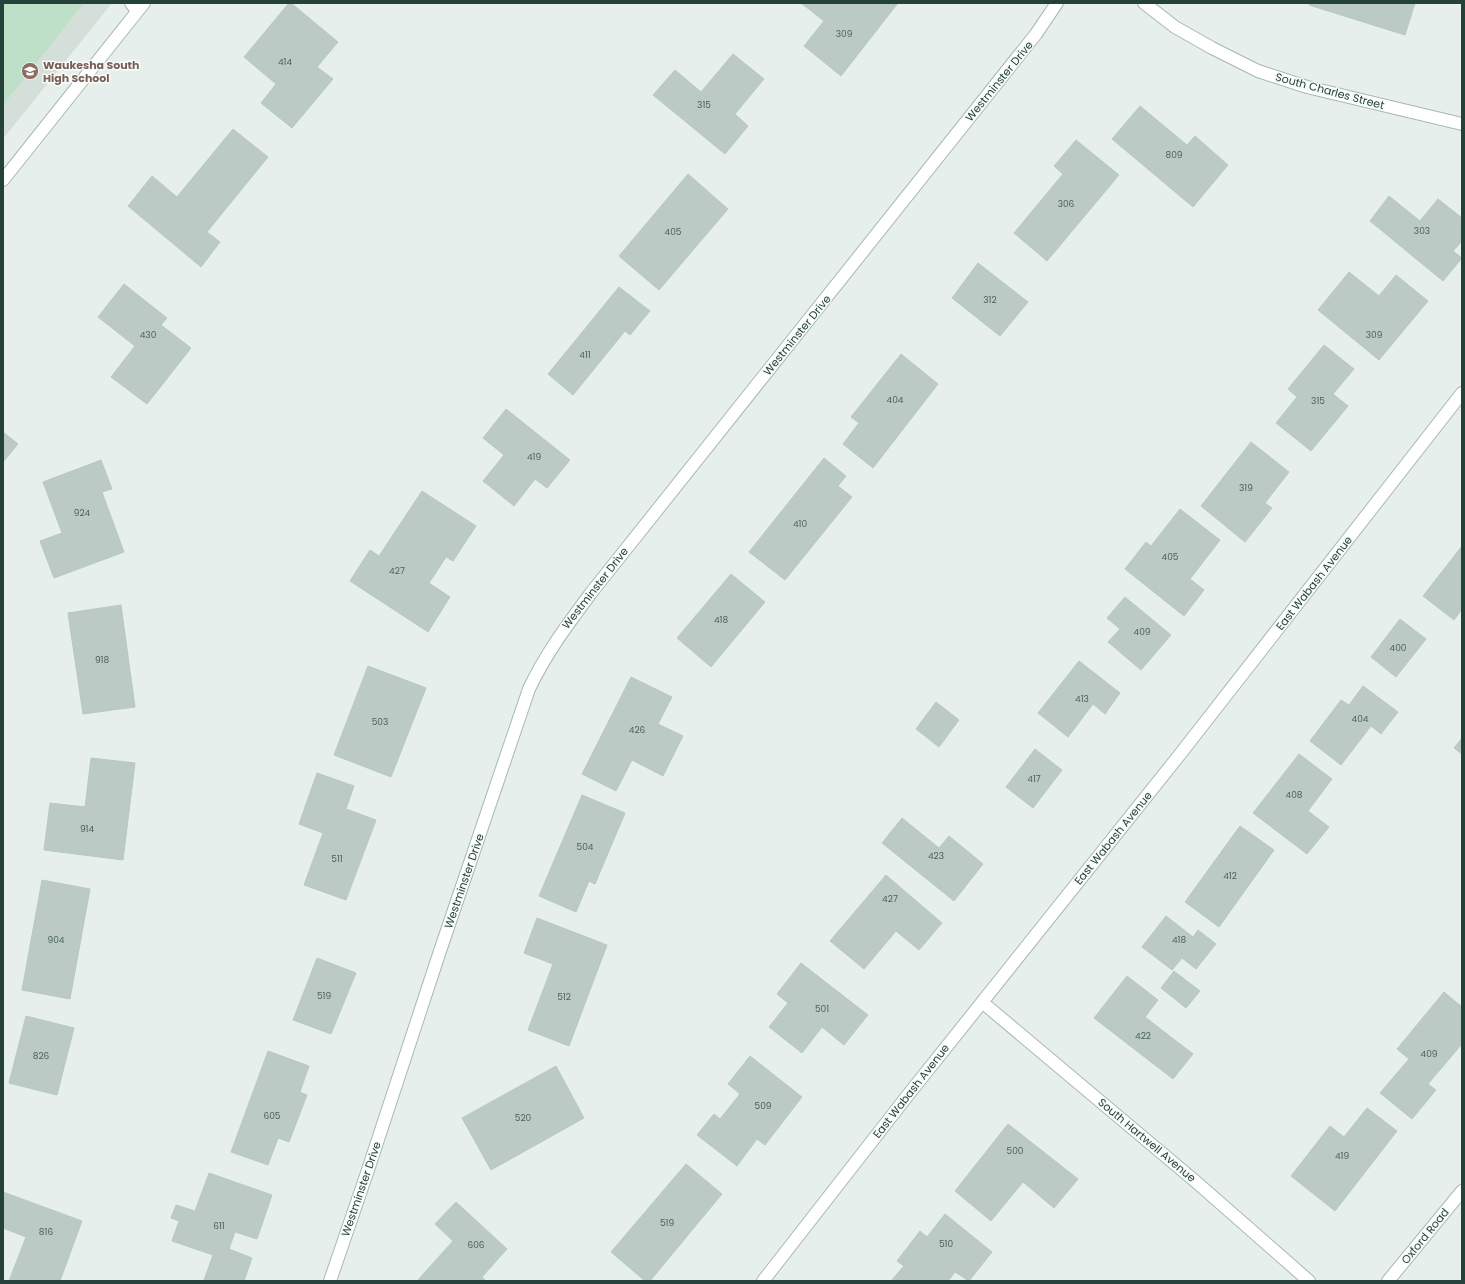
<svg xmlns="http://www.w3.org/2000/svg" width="1465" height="1284" viewBox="0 0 1465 1284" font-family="Poppins,sans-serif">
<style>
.built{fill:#d4dfda}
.green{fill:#bfe0c8}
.building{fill:#bbcac4;stroke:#b8c9c2}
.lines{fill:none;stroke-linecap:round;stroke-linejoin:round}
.service-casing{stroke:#a8b8b2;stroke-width:14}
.minor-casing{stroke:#a8b8b2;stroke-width:14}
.tertiary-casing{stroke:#a8b8b2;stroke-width:14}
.service{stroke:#fff;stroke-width:12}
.minor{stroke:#fff;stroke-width:12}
.tertiary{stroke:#fff;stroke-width:12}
.labels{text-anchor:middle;stroke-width:3;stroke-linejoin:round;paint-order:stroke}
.number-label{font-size:9px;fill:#4a645c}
.education-label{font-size:11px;font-weight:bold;fill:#785e54;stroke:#f7fbf9;text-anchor:start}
.street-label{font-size:11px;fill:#24423a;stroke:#f7fbf9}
</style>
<rect width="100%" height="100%" fill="#e6efeb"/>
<path class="built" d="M3,3h109l-109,136z"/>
<path class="green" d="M3,3h81l-81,102z"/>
<path class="building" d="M289,3h2l47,39 -21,25 16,12 -41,49 -31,-25 15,-19 -32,-27z
M801,3h97l-57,73 -37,-30 20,-25z
M1310,3h105l-10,32 -96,-30z
M733,54l31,25 -29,35 13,12 -23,28 -72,-59 22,-25 26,22z
M1140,106l47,39 8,-9 33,29 -35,42 -81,-68z
M233,129l35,28 -61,75 13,10 -19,25 -73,-61 24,-30 25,21z
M1076,140l43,35 -72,86 -33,-28 49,-59 -9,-8z
M688,174l40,35 -69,81 -40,-34z
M1389,196l31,25 18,-22 24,19v23l-9,10 9,7 -19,23 -73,-60z
M978,263l50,39 -28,34 -48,-38z
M1349,272l30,24 17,-21 32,26 -49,59 -61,-50z
M124,284l43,34 -6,7 30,23 -44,56 -36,-27 24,-31 -37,-29z
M619,287l31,24 -20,24 -5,-4 -52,64 -25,-21z
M1324,345l30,24 -21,25 15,12 -37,45 -35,-28 21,-26 -9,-8z
M901,354l37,30 -65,84 -30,-24 16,-21 -8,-6z
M506,409l64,51 -23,28 -12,-9 -21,27 -31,-25 21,-26 -21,-17z
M3,432l15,12 -15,18z
M1251,442l38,30 -24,31 7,5 -27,34 -44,-36z
M824,458l22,18 -8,10 14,11 -67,83 -36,-28z
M101,460l11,29 -10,3 22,60 -70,26 -14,-37 22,-8 -19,-51z
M422,491l54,35 -23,35 -7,-4 -17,26 21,14 -22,35 -78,-51 20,-31 9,6z
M1180,509l40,31 -30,39 14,11 -20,26 -59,-47 21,-27 5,4z
M1462,546v63l-8,11 -31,-24z
M731,574l34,28 -54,65 -34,-29z
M1125,597l46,38 -30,35 -33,-28 12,-13 -13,-11z
M121,605l14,102 -52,7 -15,-101z
M1400,619l26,20 -30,38 -25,-20z
M1079,661l41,32 -15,21 -12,-10 -25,33 -30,-24z
M368,666l58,22 -35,89 -57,-22z
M631,677l41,20 -14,27 25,12 -20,40 -31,-16 -16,31 -34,-17z
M1363,686l35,26 -17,22 -10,-8 -30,39 -31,-24 31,-41 8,5z
M936,702l23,18 -20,27 -23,-18z
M1462,738v16l-8,-6z
M1035,749l27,21 -29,38 -27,-21z
M1299,754l33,25 -24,32 21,16 -22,27 -54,-41z
M91,758l44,5 -12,97 -79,-10 6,-47 35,4z
M317,773l37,13 -8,23 30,11 -30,80 -42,-15 19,-52 -24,-9z
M582,795l43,18 -30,71 -6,-3 -13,31 -37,-16z
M902,818l37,30 10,-12 34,28 -29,37 -72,-58z
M1240,826l34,24 -55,77 -34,-25z
M886,875l56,48 -23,27 -23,-19 -32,38 -34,-28z
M42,880l48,9 -20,110 -48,-9z
M1166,916l27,21 5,-7 18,14 -20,25 -14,-11 -10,12 -30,-23z
M537,918l70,27 -38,101 -41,-16 25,-66 -29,-11z
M317,958l39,15 -25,61 -38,-14z
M801,963l67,52 -24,30 -22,-18 -20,26 -33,-26 19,-24 -11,-9z
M1174,971l26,20 -14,17 -25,-20z
M1127,976l31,24 -13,17 48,37 -20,25 -79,-61z
M1444,992l18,15v37l-34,40 8,6 -24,29 -32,-26 29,-34 -12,-10z
M26,1016l48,12 -17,67 -48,-12z
M268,1051l41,15 -9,26 7,3 -18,47 -11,-4 -10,27 -37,-13z
M750,1056l52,41 -37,48 -8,-6 -20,27 -40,-31 17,-21 6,5 20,-25 -12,-10z
M556,1066l28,52 -93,52 -29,-52z
M1367,1108l30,23 -62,80 -44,-35 39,-50 14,11z
M1008,1124l70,55 -24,29 -31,-26 -32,39 -36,-30z
M686,1164l36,30 -72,87h-5l-34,-29z
M209,1173l63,22 -15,44 -22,-7 -6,17 23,9 -8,23 -40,-1 9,-25 -41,-14 7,-20 -8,-3 5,-13 19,6z
M3,1192l79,29 -22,60h-51l17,-44 -23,-9z
M456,1202l51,47 -25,28 4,4h-69l36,-40 -18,-17z
M945,1214l47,38 -23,29 -14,-9 -7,9h-57l13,-15 -7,-5 23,-30 7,6z"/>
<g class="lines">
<defs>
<path id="service" d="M131,3l6,8"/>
<path id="minor" d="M1144,3l31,24 37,21 46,23 49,16 155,37
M982,1002l213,179 114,100
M330,1281l38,-111 71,-216 90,-265c17,-36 39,-65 62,-96l445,-559 21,-31
M763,1281l145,-186 273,-342 281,-360
M1388,1281l74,-90"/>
<path id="tertiary" d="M3,180l141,-177"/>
</defs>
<use href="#service" class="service-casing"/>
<use href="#minor" class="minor-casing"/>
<use href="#tertiary" class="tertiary-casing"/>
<use href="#service" class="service"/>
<use href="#minor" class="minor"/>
<use href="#tertiary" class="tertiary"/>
</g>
<defs>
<symbol id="school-disc" viewBox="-11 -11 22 22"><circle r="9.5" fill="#8d6e63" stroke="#f7fbf9"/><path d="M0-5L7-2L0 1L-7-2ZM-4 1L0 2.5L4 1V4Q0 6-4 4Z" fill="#fff"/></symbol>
</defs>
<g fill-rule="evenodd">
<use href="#school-disc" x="20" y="61" width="20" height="20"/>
</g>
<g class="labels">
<g class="number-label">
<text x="844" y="37">309</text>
<text x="285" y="65">414</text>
<text x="704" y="108">315</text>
<text x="1174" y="158">809</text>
<text x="1066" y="207">306</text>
<text x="1422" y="234">303</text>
<text x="673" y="235">405</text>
<text x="990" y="303">312</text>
<text x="148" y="338">430</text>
<text x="1374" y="338">309</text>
<text x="585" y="358">411</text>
<text x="895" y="403">404</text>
<text x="1318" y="404">315</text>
<text x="534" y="460">419</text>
<text x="1246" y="491">319</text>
<text x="82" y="516">924</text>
<text x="800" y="527">410</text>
<text x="1170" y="560">405</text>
<text x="397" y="574">427</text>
<text x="721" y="623">418</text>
<text x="1142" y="635">409</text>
<text x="1398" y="651">400</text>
<text x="102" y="663">918</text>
<text x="1082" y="702">413</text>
<text x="1360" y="722">404</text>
<text x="380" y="725">503</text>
<text x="637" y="733">426</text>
<text x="1034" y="782">417</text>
<text x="1294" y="798">408</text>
<text x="87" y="832">914</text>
<text x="585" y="850">504</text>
<text x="936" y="859">423</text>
<text x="337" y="862">511</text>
<text x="1230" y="879">412</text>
<text x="890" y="902">427</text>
<text x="56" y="943">904</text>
<text x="1179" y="943">418</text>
<text x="324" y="999">519</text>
<text x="564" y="1000">512</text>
<text x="822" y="1012">501</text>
<text x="1143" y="1039">422</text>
<text x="1429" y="1057">409</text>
<text x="41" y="1059">826</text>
<text x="763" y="1109">509</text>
<text x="272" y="1119">605</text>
<text x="523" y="1121">520</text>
<text x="1015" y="1154">500</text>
<text x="1342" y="1159">419</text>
<text x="667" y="1226">519</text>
<text x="219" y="1229">611</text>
<text x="46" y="1235">816</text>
<text x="946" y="1247">510</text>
<text x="476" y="1248">606</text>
</g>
<g class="education-label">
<text x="43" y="69">Waukesha South<tspan x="43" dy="13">High School</tspan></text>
</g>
<g class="street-label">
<text transform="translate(999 81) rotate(-51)" y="4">Westminster Drive</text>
<text transform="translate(1330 91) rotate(15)" y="4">South Charles Street</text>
<text transform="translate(797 335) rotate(-51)" y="4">Westminster Drive</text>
<text transform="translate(1314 583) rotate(-52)" y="4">East Wabash Avenue</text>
<text transform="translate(595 588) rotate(-52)" y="4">Westminster Drive</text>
<text transform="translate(1113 838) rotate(-51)" y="4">East Wabash Avenue</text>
<text transform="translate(464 881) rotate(-71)" y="4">Westminster Drive</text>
<text transform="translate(911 1091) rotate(-52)" y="4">East Wabash Avenue</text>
<text transform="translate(1147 1140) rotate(40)" y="4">South Hartwell Avenue</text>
<text transform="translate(361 1189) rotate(-71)" y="4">Westminster Drive</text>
<text transform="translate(1425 1236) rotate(-51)" y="4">Oxford Road</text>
</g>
</g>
<rect width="1465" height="1284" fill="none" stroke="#24423a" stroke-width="8"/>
</svg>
